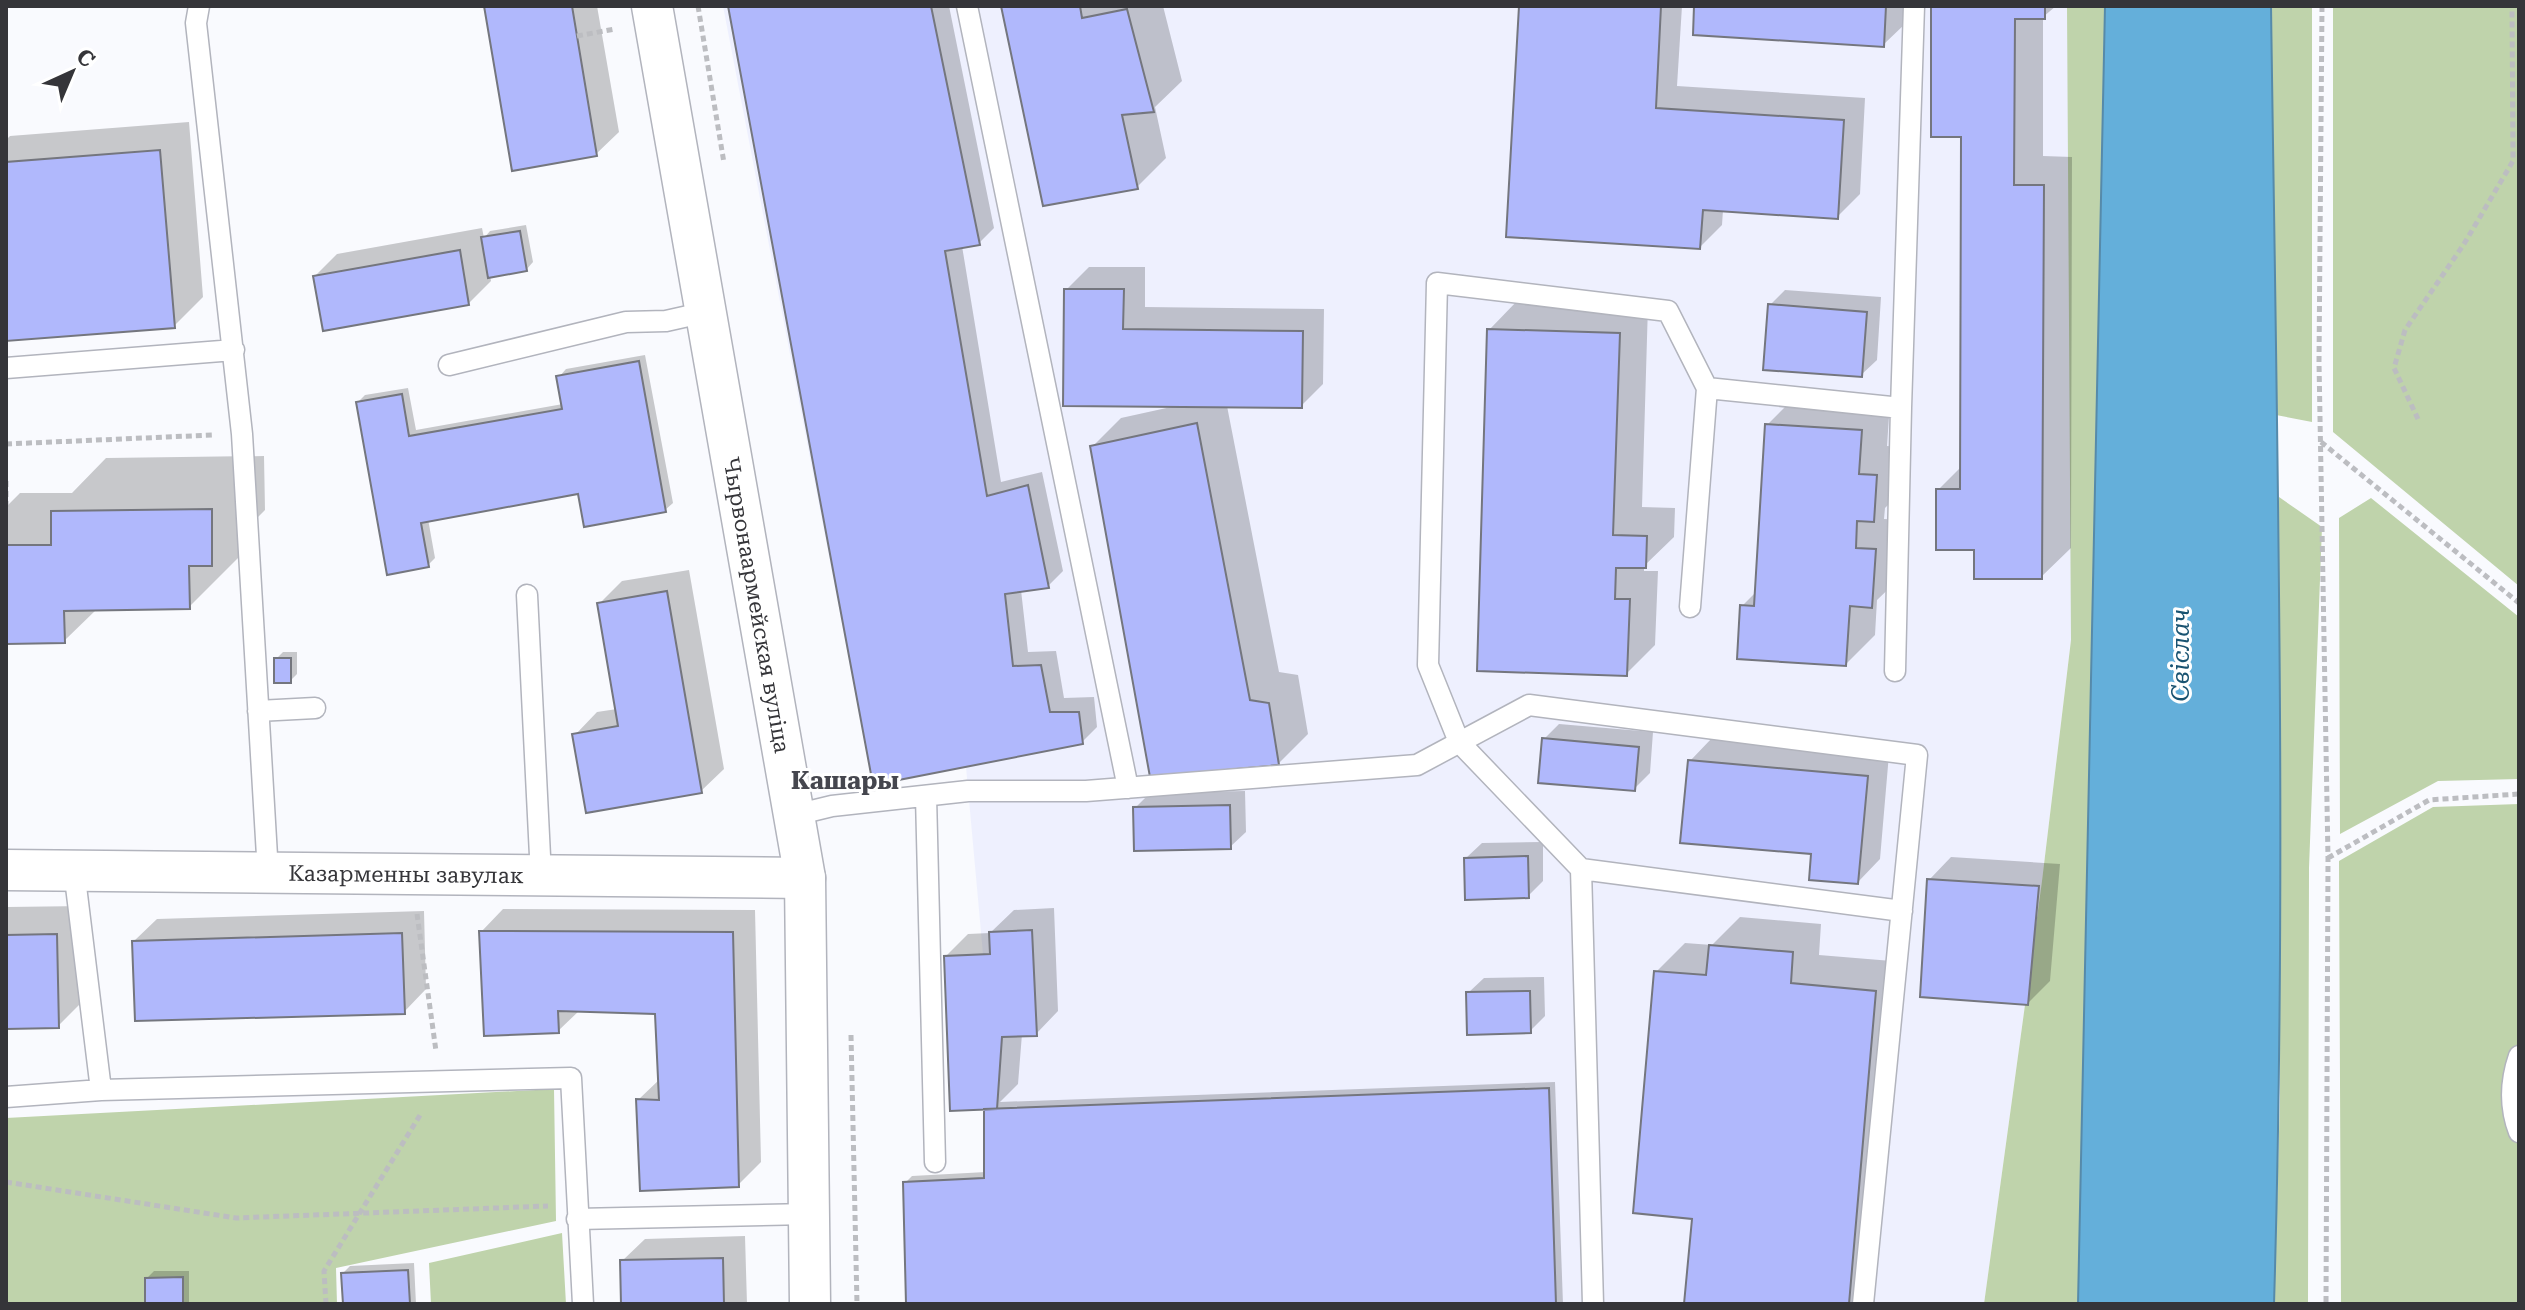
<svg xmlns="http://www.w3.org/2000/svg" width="2525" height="1310" viewBox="0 0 2525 1310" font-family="'Roboto Serif',serif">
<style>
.built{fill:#eef0fe}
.green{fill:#bfd3ab}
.water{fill:#64afda;stroke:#568aaa;stroke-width:2}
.shadow{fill:#0003}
.building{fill:#b0b8fc;stroke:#74767e;stroke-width:2}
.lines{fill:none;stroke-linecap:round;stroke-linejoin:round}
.service-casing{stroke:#b2b4bd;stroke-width:23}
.minor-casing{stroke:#b2b4bd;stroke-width:43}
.path{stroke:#bcbdc1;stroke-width:5;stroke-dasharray:6 4;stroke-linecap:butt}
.service{stroke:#fff;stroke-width:20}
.minor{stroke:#fff;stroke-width:40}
.labels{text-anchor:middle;stroke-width:6;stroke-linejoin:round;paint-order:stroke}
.street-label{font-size:22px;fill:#353539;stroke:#fff}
.water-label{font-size:24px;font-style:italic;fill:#195371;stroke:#fff}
.neighbourhood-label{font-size:24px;font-weight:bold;fill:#45464e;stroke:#fff}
</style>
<rect width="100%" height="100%" fill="#f9fafe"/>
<path class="built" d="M723,6h1348v634l-29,241 -58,423h-1077l-4,-122 81,-5v-68l-34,2 -6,-155 39,-2 -17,-187 -93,18z"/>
<path class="green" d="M2067,6h38l-27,1298h-94l58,-423 29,-241z
M2271,6h41v416l-36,-7z
M2333,6h186v580l-186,-154z
M2279,497l43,30 -13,341 -1,436h-34l6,-206z
M2371,498l148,119v162l-81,2 -98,53 -1,-316z
M2519,804v500h-178l-2,-443 94,-54z
M554,1089l2,132 -220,47 1,36h-331v-186z
M562,1233l4,71h-135l-2,-41z"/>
<path class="water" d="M2105,6h166c6,433 16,866 3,1298h-196z"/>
<path class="shadow" d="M486,6h111l22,126 -23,22z
M730,6h219l45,222 -15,15 -17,3 39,236 41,-10 21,99 -15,15 -27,4 7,62 28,-1 8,47 30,-1 3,30 -15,15 -208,40z
M1003,6h160l19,75 -27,26 11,51 -29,29z
M1521,6h161l-5,80 188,12 -5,96 -23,23 -114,-7 -1,15 -22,22z
M1696,6h211l-1,17 -23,22z
M1933,6h123l-13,11v139l29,1 -1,391 -30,29 -65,-29 -38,-58 24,-24 1,-331z
M189,122l14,175 -29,29 -168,13v-199l4,-4z
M526,225l7,37 -7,8 -36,6 1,5 -22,22 -154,-27 22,-22 145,-26 2,10 6,-7z
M1089,267h56v40l179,2 -1,75 -22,22h-74l52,266 19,3 10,59 -29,29 -187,-316 29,-29 50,-11 -105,-117z
M1785,290l96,7 -4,63 -16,15 -91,-70z
M1518,300l130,5 -6,202 33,1 -1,29 -30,29v5h14l-3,74 -29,29 -137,-344z
M645,355l28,148 -8,7 -86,-18 -151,27 7,39 -7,7 -70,-163 7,-7 43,-7 8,42 147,-26 -4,-27 7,-8z
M1796,396l94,6 -3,44 18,1 -3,44 -17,17 -1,11 20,1 -3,57 -24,23 -2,35 -29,29 -104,-58 15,-15 10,-166z
M264,456l1,54 -23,23v21l-53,53 -92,2 -33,32 -58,1v-135l14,-14h52l34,-35z
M689,570l35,199 -23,22 -126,-56 22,-23 20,-3 -18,-105 23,-23z
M283,652h14v22l-7,7 -14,-22z
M1559,724l94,8 -3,41 -16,16 -90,-50z
M1712,738l177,16 -9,105 -22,23 -45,-29 -123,-92z
M1245,791l1,41 -16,15 -95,-39 15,-15z
M1543,842v39l-15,15 -62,-38 16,-15z
M1951,857l109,7 -10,117 -22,22 -99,-123z
M86,906l1,91 -29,29 -52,1v-120z
M1054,908l4,103 -22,23h-14l-4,50 -18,18 555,-20 8,222h-655l-3,-121 7,-7 74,-4v-65l-40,-151 22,-22 22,-1 24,-23z
M503,909l252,1 6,252 -23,23 -100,-85 22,-21 -3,-67 -77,-2 -22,21 -77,-99z
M424,911l2,78 -22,23 -270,-71 23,-22z
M1740,917l81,7 -2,31 85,7 -30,342h-188l8,-87 -38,-245 29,-29 27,2z
M1544,977l1,39 -15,15 -62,-38 16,-15z
M745,1236l2,68h-124l-1,-43 23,-22z
M414,1263l2,41h-71l-2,-31 7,-7z
M154,1271h35v33h-42v-26z"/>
<path class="building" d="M484,6h88l25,150 -85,15z
M728,6h203l49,239 -35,6 42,245 41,-11 21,103 -44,6 8,72 28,-1 9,47h29l4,32 -210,41z
M1001,6h79l2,12 45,-9 27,103 -32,3 16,74 -95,17z
M1519,6h142l-5,102 188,12 -6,99 -135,-9 -3,39 -194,-12z
M1694,6h192l-2,41 -191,-12z
M1931,6h114v13h-30l-1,166h30l-2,394h-68v-29h-38v-61h24l1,-352h-30z
M160,150l15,178 -169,13v-179z
M520,231l7,40 -39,7 -7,-41z
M460,250l9,55 -146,26 -10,-55z
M1064,289h60l-1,40 180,2 -1,77 -239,-2z
M1768,304l99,8 -5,65 -99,-7z
M1487,329l133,4 -7,202 34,1 -1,32h-30l-1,31h15l-3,77 -150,-5z
M639,361l27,151 -82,15 -6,-33 -157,29 8,44 -42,8 -31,-173 46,-8 7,42 153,-27 -6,-33z
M1197,423l53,277 19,3 10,62 -129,12 -60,-331z
M1765,424l97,6 -3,44 18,1 -3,47 -17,-1 -1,27 20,1 -4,59 -22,-2 -4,60 -109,-7 3,-54 14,1z
M212,509v57h-23l1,43 -126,2 1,32 -59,1v-99h45v-34z
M667,591l35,202 -116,20 -14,-79 46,-8 -21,-123z
M274,658h17v25h-17z
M1542,738l97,9 -4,44 -97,-8z
M1688,760l180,16 -10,108 -49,-4 2,-26 -131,-11z
M1230,805l1,44 -97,2 -1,-44z
M1528,856l1,42 -64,2 -1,-42z
M1927,879l112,7 -11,119 -108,-8z
M1032,930l5,106 -35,1 -5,72 -47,2 -6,-155 46,-2 -1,-22z
M479,931l254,1 6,255 -99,4 -4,-92 23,1 -4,-86 -97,-3 1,22 -75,3z
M402,933l3,81 -270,7 -3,-80z
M57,934l2,94 -53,1v-94z
M1709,945l84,7 -2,31 85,8 -27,313h-165l8,-85 -59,-6 21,-242 52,4z
M1530,991l1,42 -64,2 -1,-43z
M1549,1088l7,216h-650l-3,-122 81,-4v-69z
M723,1258l1,46h-103l-1,-44z
M408,1270l2,34h-67l-2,-31z
M183,1277v27h-38v-26z"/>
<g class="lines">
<defs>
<path id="service" d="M199,6l-3,17 46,411 26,439
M967,6l161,782
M449,365l177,-43 40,-1 40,-9
M6,368l228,-18
M1901,408l13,-402
M527,595l14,281
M1690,607l17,-219
M258,711l57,-3
M926,796l9,366
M795,815l37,-9 136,-15h118l331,-26 112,-60 388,50 -54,549
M1581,869l321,42
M74,870l27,220
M2519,1056c-9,26 -10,50 0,76
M6,1097l95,-7 470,-12 12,226
M577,1219l232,-5
M1593,1304l-12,-435 -122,-127 -31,-77 9,-382 231,28 39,77 194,20 -6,263"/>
<g id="minor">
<path id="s1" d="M652,6l153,872 5,426"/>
<path id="s2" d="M6,870l799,8"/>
</g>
</defs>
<use href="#service" class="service-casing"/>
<use href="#minor" class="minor-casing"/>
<path class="path" d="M698,6l26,157
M2322,6l-3,356 9,496 -2,446
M577,36l38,-7
M2418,419l-24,-51 11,-38 59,-86 49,-83 -1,-155
M2321,442l198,161
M6,444l207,-9
M6,481v28
M2328,858l101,-58 90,-6
M417,914l19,137
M851,1035l6,269
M6,1182l230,36 312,-12
M326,1304l-2,-33 98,-159"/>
<use href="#service" class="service"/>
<use href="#minor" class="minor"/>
</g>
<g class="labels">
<g class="street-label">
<text dy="8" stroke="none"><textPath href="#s1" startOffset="608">Чырвонаармейская вуліца</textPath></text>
<text dy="8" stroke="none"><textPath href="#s2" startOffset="400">Казарменны завулак</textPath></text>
</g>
<g class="water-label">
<text transform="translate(2181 655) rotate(-90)" y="8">Свіслач</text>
</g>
<g class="neighbourhood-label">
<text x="845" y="789">Кашары</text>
</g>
</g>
<rect width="2525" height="1310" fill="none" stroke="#353539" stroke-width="16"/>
<g transform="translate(72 72) rotate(44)" stroke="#ffffff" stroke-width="6" paint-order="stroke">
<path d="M0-6L14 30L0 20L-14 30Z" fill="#353539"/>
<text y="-12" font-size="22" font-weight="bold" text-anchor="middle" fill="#353539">С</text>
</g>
</svg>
